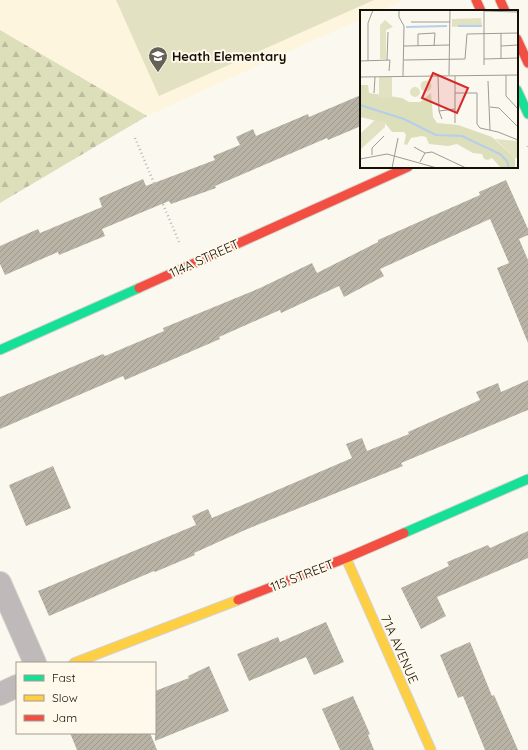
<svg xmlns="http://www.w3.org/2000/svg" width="528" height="750" viewBox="0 0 528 750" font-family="Quicksand,sans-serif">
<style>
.built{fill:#fdf5de}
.green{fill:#e2e1c2}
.forest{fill:url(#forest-firs)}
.building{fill:url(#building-hatch)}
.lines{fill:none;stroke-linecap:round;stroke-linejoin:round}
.street-casing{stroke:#d5d2cb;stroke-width:24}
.fast-casing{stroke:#d5d2cb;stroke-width:11}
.slow-casing{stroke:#d5d2cb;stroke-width:11}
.jam-casing{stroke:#d5d2cb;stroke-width:11}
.path{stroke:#bcb8b6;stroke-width:2.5;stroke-dasharray:1 3;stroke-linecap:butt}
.street{stroke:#bfb9b9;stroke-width:22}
.fast{stroke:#16e098;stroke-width:9}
.slow{stroke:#ffcf43;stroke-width:9}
.jam{stroke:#f24e42;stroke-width:9}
.labels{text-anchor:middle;stroke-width:4;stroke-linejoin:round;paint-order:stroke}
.poi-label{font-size:13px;font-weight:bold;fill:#151005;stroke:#fff9ec;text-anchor:start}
.street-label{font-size:13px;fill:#151005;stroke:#fff9ec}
.inset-river{fill:none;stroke:#b4cfeb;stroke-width:2}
.inset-road{fill:none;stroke:#9f9b92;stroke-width:1}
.view{fill:#d62828;fill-opacity:0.15;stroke:#d62828;stroke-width:2}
.inset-edge{fill:none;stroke:#151005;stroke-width:2}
</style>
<defs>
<pattern id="forest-firs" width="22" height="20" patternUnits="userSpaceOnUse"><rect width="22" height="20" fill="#dddeba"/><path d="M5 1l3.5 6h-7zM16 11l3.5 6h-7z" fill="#bdbd9e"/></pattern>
<pattern id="building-hatch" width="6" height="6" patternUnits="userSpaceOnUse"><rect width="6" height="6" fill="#b8b3a5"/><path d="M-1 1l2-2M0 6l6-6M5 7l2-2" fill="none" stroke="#9d998d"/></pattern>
</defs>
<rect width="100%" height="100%" fill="#fbf8f0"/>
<path class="built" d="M0,0h404l-24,11h-19v8l-214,97 -147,-86z"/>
<path class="green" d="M116,0h258l-215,96z"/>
<path class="forest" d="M0,30l147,86 -147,87z"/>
<path class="building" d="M361,95v31l-33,14 -1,-2 -112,48 1,2 -45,16 -2,-3 -67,28 3,7 -46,19 -1,-3 -53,23 -5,-11v-18l38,-17 2,4 62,-26 -3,-9 44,-19 3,7 69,-26 -2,-4 27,-11 -4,-8 17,-8 3,7 52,-22 1,3z
M506,180l22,49v6l-9,4 9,21v83l-31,-75 12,-5 -19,-44 -110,50 4,7 -40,21 -5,-11 -58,27 -1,-3 -61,27 1,2 -95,41 -2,-4 -123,53v-32l103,-43 2,2 59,-25 -1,-3 97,-40 52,-25 5,10 61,-31v-2l102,-45 -1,-3z
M528,380v30l-127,53 2,3 -158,64 -51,23 1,2 -40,17 -1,-1 -105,45 -11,-25 158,-66 -4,-9 16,-7 4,9 140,-60 -6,-14 16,-6 5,13 42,-17 -1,-2 72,-32 -4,-8 22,-9 3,9z
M53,466l18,42 -45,18 -17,-41z
M528,531v27l-91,39 9,19 -25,13 -20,-41 48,-22 -2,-4 41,-17 2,3z
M326,622l18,40 -30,13 -8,-18 -57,24 -12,-27 41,-17 2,5z
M470,642l22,54 2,-1 24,55h-33l-22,-54 -5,2 -18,-43z
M209,666l20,45 -74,30v-50l34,-13 -1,-2z
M353,696l17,38 -2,1 6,15h-34l-18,-41z
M70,733h80l7,17h-80z"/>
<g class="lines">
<defs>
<path id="street" d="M0,583l35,80
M0,694l17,-8"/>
<path id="fast" d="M517,90l11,24
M0,350l139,-62
M404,533l124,-54"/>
<path id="slow" d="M346,558l85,192
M74,663l164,-63"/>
<path id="jam" d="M476,0l5,11
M500,0l5,11
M517,39l11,24
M139,288l269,-121
M238,600l108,-42 58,-25"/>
</defs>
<use href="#street" class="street-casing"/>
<use href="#fast" class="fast-casing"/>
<use href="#slow" class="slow-casing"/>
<use href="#jam" class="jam-casing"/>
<path class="path" d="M135,138l44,104
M528,146v1"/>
<use href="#street" class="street"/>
<use href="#fast" class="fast"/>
<use href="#slow" class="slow"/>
<use href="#jam" class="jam"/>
</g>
<defs>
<symbol id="school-pin" viewBox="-11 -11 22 30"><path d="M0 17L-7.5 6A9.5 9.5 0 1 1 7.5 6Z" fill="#666157" stroke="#fff9ec"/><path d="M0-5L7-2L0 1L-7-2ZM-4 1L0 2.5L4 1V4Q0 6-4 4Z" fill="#fff"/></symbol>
</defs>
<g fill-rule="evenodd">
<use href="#school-pin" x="147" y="45" width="22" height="30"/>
</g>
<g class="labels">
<g class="poi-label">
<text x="172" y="61">Heath Elementary</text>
</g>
<g class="street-label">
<text transform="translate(204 258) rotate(-24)" y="5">114A STREET</text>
<text transform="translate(302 575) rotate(-21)" y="5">115 STREET</text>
<text transform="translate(400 649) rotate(66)" y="5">71A AVENUE</text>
</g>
</g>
<g transform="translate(360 10)">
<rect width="158" height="158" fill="#fbf8f0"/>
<path d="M121,8l1,7 -30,2v-8zM24,9l9,8 -7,3v29h-6v-34l5,-5zM60.5 76a5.5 5.5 0 1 1 11 0a5.5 5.5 0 1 1-11 0ZM50 82a5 5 0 1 1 10 0a5 5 0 1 1-10 0Z" fill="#e2e1c2"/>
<path d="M0,75h8l1,8 33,5 7,4h11l11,-9 2,24 4,6 21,2 34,12 23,21v10h-14l-9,-10 -4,2 -4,-1 -2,-5 -9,-1 -16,-9 -9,2 -19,-2 -3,-7 -4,-1 -11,2 -4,7 -3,-1 2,-9 -2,-3h-12l-7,-9 -25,-6z" fill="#dddeba"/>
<path d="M19,67h13v21l-13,-1zM15,110l10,3v4l-25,23v-16zM135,129l23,2v17h-3z" fill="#e2e1c2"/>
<path class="inset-river" d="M98,16h24M46,17l41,-1M0,95l44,14 32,16 26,1 38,18 7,7 2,7"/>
<path class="inset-road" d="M39,0v7l5,9 -1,50M124,0v55M124,1l34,1M51,12h39M141,23v26M44,36l46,-1M58,36v-12l17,-1 -1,13M141,36l17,-1M124,49l34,-1M27,50l1,-28M44,50l61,-1 2,-25 51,-1M0,51l30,-1 -1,11M8,51v-38l5,-13M89,65l1,-65M146,65v21l12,13M78,66l1,35 3,8M0,67l158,-2M128,71l2,49M14,83l1,-16M95,83h22v31l3,4 18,4 20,8M130,97l9,1 19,19M79,101l16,-2M95,113v-47M54,137l11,6M12,145v-7l12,-12M0,149l27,-5 50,14M60,152l5,-9 7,-1 34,16M32,158l6,-30"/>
<path class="view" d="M73,63l35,15 -11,25 -35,-15z"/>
<rect width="158" height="158" class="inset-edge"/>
</g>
<rect x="16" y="662" width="140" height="72" fill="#fff9ec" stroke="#a19c90"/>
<rect x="24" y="675" width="20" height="6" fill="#16e098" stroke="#a19c90"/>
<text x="52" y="682" font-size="12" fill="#151005">Fast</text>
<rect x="24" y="695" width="20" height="6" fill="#ffcf43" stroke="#a19c90"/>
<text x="52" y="702" font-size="12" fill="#151005">Slow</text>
<rect x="24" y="715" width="20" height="6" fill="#f24e42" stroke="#a19c90"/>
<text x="52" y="722" font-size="12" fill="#151005">Jam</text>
</svg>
